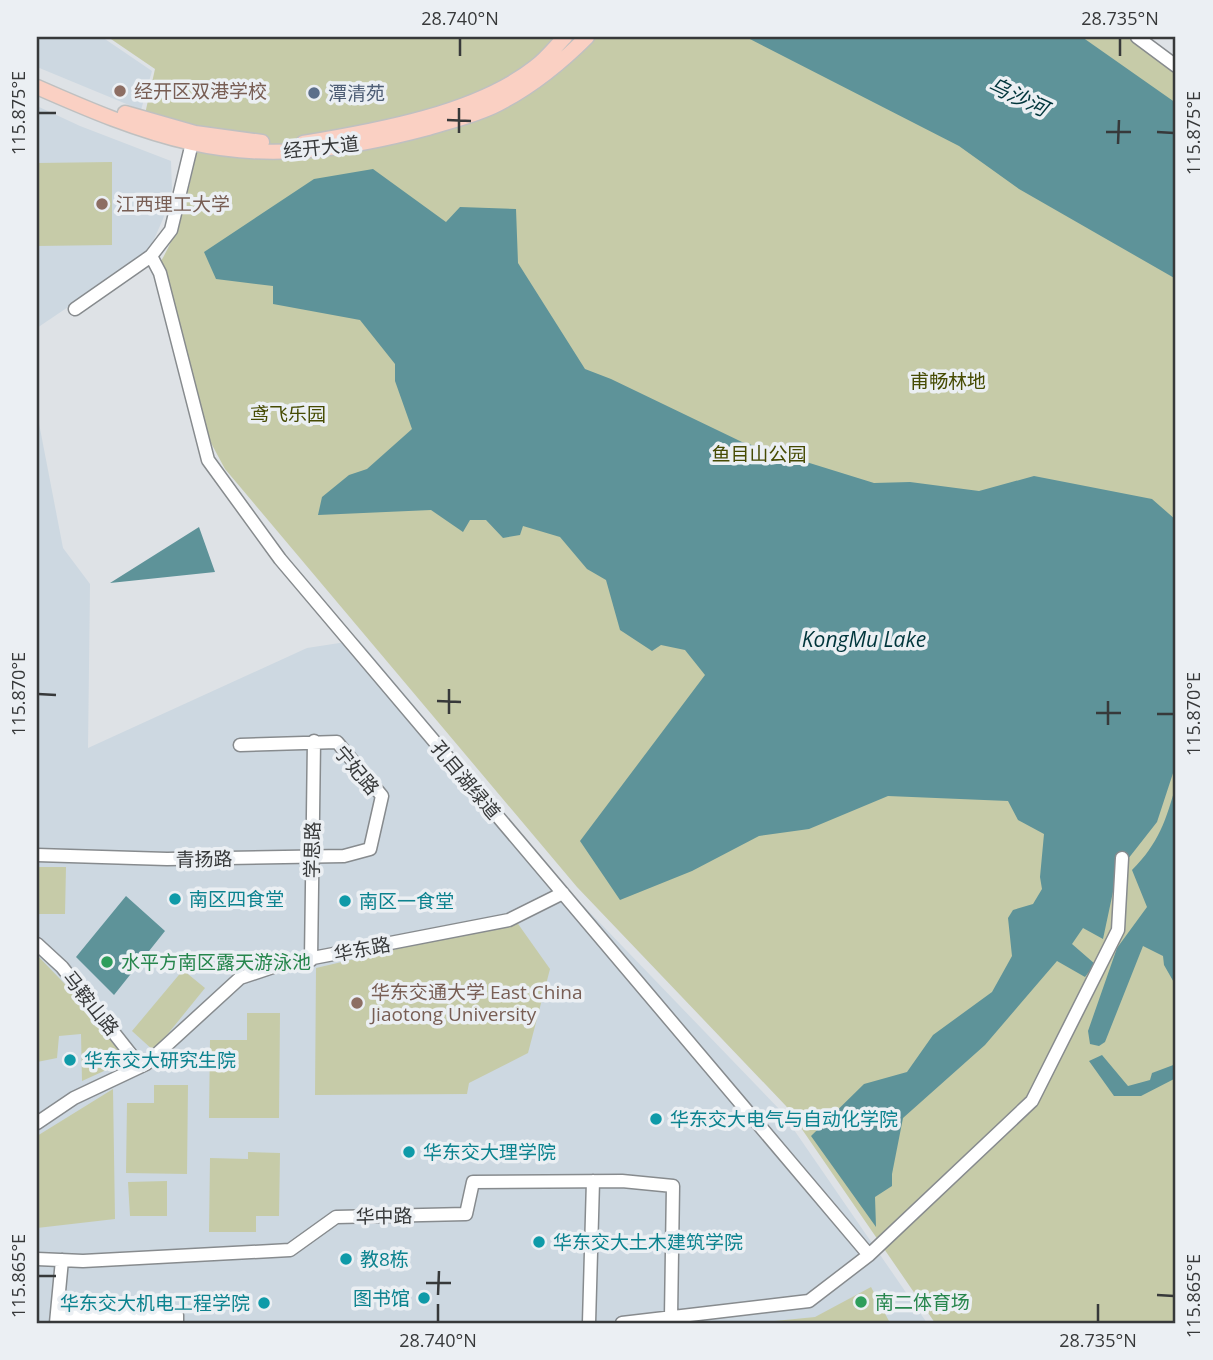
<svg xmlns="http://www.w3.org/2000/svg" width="1213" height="1360" viewBox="0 0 1213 1360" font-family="'Open Sans','Noto Sans SC',sans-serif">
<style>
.built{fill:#cdd8e1}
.green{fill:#c6cba8}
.water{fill:#5e9399}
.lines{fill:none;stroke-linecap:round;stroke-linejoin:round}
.minor-casing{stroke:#878b8e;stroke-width:15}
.major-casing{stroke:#bfc0c0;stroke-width:17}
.minor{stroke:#fff;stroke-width:12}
.major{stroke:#fad0c3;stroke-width:14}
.ticks{fill:none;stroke:#37393a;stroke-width:2.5}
.education-dot{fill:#8d6e63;stroke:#ebeff3;stroke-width:2.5}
.service-dot{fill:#5c6f8a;stroke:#ebeff3;stroke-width:2.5}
.culture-dot{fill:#0f9aa8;stroke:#ebeff3;stroke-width:2.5}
.leisure-dot{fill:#2e9e5b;stroke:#ebeff3;stroke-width:2.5}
.labels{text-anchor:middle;stroke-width:7;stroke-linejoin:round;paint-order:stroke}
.education-label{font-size:19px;fill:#785e54;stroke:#ebeff3;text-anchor:start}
.service-label{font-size:19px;fill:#4e5e75;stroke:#ebeff3;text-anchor:start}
.street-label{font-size:19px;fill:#37393a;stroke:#ebeff3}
.park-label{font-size:19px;fill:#464b03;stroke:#ebeff3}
.culture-label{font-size:19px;fill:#0d838f;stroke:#ebeff3;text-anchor:start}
.leisure-label{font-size:19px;fill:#27864d;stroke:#ebeff3;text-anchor:start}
.water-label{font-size:21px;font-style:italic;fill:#00353b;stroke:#ebeff3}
.neatline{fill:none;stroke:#37393a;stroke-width:2.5}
.ticks-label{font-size:18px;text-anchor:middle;fill:#37393a}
</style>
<rect width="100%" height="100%" fill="#dee2e6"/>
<path class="built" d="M37,37h65l50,34 -11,39 -104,-43z
M37,106l43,20 91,35 1,29 -9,29 -15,34 -111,75z
M37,413l26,135 27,36 -2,164 219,-100 52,-8 215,256 207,215 146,212h-890z"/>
<path class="green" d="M108,37h1023l45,33v1253h-241l-149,-217 -209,-219 -352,-418 -21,-39 -43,-169c22,-36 33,-91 39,-133l-55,-14 10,-45z
M112,162v83l-75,1v-83z
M37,867h29l-1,47h-28z
M516,921l34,48 -22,84 -59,30 -2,11 -152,1 1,-127z
M37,955l48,50 41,56 -44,20 -1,-47 -22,2 -2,22 -20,4z
M183,970l22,18 -51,63 -22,-20z
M247,1013h33l-1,105h-70l1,-78h37z
M154,1085h34l-1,89 -61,-1 1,-70h27z
M113,1089l2,130 -78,9v-92z
M248,1152l32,1 -1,63h-23v16h-47l1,-74 38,1z
M167,1181v35h-37l-2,-34z
M871,1287l19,36h-137l62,-6z"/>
<path class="water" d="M746,37h336l94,66v176l-157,-90 -60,-43z
M373,169l73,53 14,-15 56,2 2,54 67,106 26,10 131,63 132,41 36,-1 69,9 55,-15 118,23 24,21v244l-19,58 -40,51 -14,66 -20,-11 -11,16 23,20 -10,13 -28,-16 -72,84 -82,73 -11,56v12l-17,11 1,30 -65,-91 53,-52 43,-12 26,-37 59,-43 20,-36 -4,-38 5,-8 20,-6 9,-15 -2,-12 4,-43 -26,-14 -10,-19 -120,-5 -79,33 -50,7 -67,35 -72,29 -40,-59 125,-166 -20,-25 -24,-5 -9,6 -32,-21 -14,-50 -19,-11 -27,-32 -37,-11 -3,9 -17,3 -17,-18h-16l-7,12 -32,-22 -113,5 4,-18 27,-22 18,-6 45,-40 -17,-48v-17l-35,-44 -87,-16v-18l-57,-7 -12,-27 110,-73z
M199,527l16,45 -105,11z
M1176,785v201l-12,-21 -1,-9 -20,-10 -38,96 -6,4 -9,-2 -2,-13 29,-83 30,-41 -15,-37c27,-27 34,-50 44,-85z
M126,896l39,35 -51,64 -38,-38z
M1102,1055l26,31 22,-6 2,-7 24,-9v14l-35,18h-27l-25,-35z"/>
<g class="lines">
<defs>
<path id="minor" d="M1137,37l39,29
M151,256l9,17 48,187 72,99 589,696
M75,309l76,-53 20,-26 21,-87
M37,855l130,4 177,-3 26,-7 12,-53 -45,-54 -97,3
M37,944l25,23 78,99
M311,960l3,-219
M37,1123l37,-25 72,-34 94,-86 42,-14 227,-44 54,-27
M37,1259l46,2 207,-11 46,-33 130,-3 7,-32 149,-1 51,5 -2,131
M57,1315h120v8
M56,1323l6,-63
M589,1323l4,-142
M622,1323l187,-22 60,-46 163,-154 86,-171 4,-72"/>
<path id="major" d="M37,87c50,22 101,44 155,56 80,18 157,6 236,-15 23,-7 49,-13 70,-24 33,-17 63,-41 89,-67
M125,113l70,20 67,9
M303,143c73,-12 174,-30 232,-76 11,-8 20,-20 30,-30"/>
</defs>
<use href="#minor" class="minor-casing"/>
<use href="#major" class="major-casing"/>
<use href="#minor" class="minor"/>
<use href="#major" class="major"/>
</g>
<path class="ticks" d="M460,56v-18M1120,56v-18M38,113h18M447,120l24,1M1106,132h25M1157,132l17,1M459,133v-25M1118,144l1,-24M38,694l18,1M437,701l24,1M1096,713h25M449,714v-25M1157,714h17M1108,725v-24M38,1276h18M426,1283h25M438,1295l1,-24M1157,1295l17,1M438,1322v-18M1098,1322v-18"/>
<g class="education-dot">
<circle cx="120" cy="91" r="7"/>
<circle cx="102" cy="204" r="7"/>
<circle cx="357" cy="1003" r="7"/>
</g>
<circle class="service-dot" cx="314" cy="93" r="7"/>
<g class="culture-dot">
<circle cx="175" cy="899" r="7"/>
<circle cx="345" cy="901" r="7"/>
<circle cx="70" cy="1060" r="7"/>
<circle cx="656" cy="1119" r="7"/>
<circle cx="409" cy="1152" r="7"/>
<circle cx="539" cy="1242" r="7"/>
<circle cx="346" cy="1259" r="7"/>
<circle cx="424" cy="1298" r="7"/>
<circle cx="264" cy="1303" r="7"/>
</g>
<g class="leisure-dot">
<circle cx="107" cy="962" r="7"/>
<circle cx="861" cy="1302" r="7"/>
</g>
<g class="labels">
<g class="education-label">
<text x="134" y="98">经开区双港学校</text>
<text x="116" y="211">江西理工大学</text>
<text x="371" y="999">华东交通大学 East China<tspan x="371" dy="22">Jiaotong University</tspan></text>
</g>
<g class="service-label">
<text x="328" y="100">潭清苑</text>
</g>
<g class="street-label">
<text transform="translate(321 147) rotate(-6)" y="7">经开大道</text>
<text transform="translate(357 770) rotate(50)" y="7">宁妃路</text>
<text transform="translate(466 780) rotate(50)" y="7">孔目湖绿道</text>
<text transform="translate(312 850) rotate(-89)" y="7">学思路</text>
<text transform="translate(204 859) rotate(-1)" y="7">青扬路</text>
<text transform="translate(362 949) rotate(-11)" y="7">华东路</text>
<text transform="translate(91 1003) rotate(51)" y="7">马鞍山路</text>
<text transform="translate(384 1216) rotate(-1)" y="7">华中路</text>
</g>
<g class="park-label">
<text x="948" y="388">甫畅林地</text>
<text x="288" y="421">鸢飞乐园</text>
<text x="759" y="461">鱼目山公园</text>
</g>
<g class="culture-label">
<text x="189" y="906">南区四食堂</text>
<text x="359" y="908">南区一食堂</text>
<text x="84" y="1067">华东交大研究生院</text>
<text x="670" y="1126">华东交大电气与自动化学院</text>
<text x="423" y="1159">华东交大理学院</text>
<text x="553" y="1249">华东交大土木建筑学院</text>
<text x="360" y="1266">教8栋</text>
<text x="410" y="1305" text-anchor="end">图书馆</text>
<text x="250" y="1310" text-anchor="end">华东交大机电工程学院</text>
</g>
<g class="leisure-label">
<text x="121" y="969">水平方南区露天游泳池</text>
<text x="875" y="1309">南二体育场</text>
</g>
<g class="water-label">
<text transform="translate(1018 97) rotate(25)" y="7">乌沙河</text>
<text x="864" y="647">KongMu Lake</text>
</g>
</g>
<rect width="1213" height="1360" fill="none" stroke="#ebeff3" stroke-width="77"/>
<rect x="38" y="38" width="1136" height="1284" class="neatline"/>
<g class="ticks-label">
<text x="460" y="25">28.740°N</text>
<text x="1120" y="25">28.735°N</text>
<text transform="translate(19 113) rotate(-90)" y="6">115.875°E</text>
<text transform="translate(1194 133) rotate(-90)" y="6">115.875°E</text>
<text transform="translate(19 694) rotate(-90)" y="6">115.870°E</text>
<text transform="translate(1194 714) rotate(-90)" y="6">115.870°E</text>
<text transform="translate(19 1276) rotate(-90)" y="6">115.865°E</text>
<text transform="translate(1194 1296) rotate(-90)" y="6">115.865°E</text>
<text x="438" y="1347">28.740°N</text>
<text x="1098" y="1347">28.735°N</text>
</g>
</svg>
